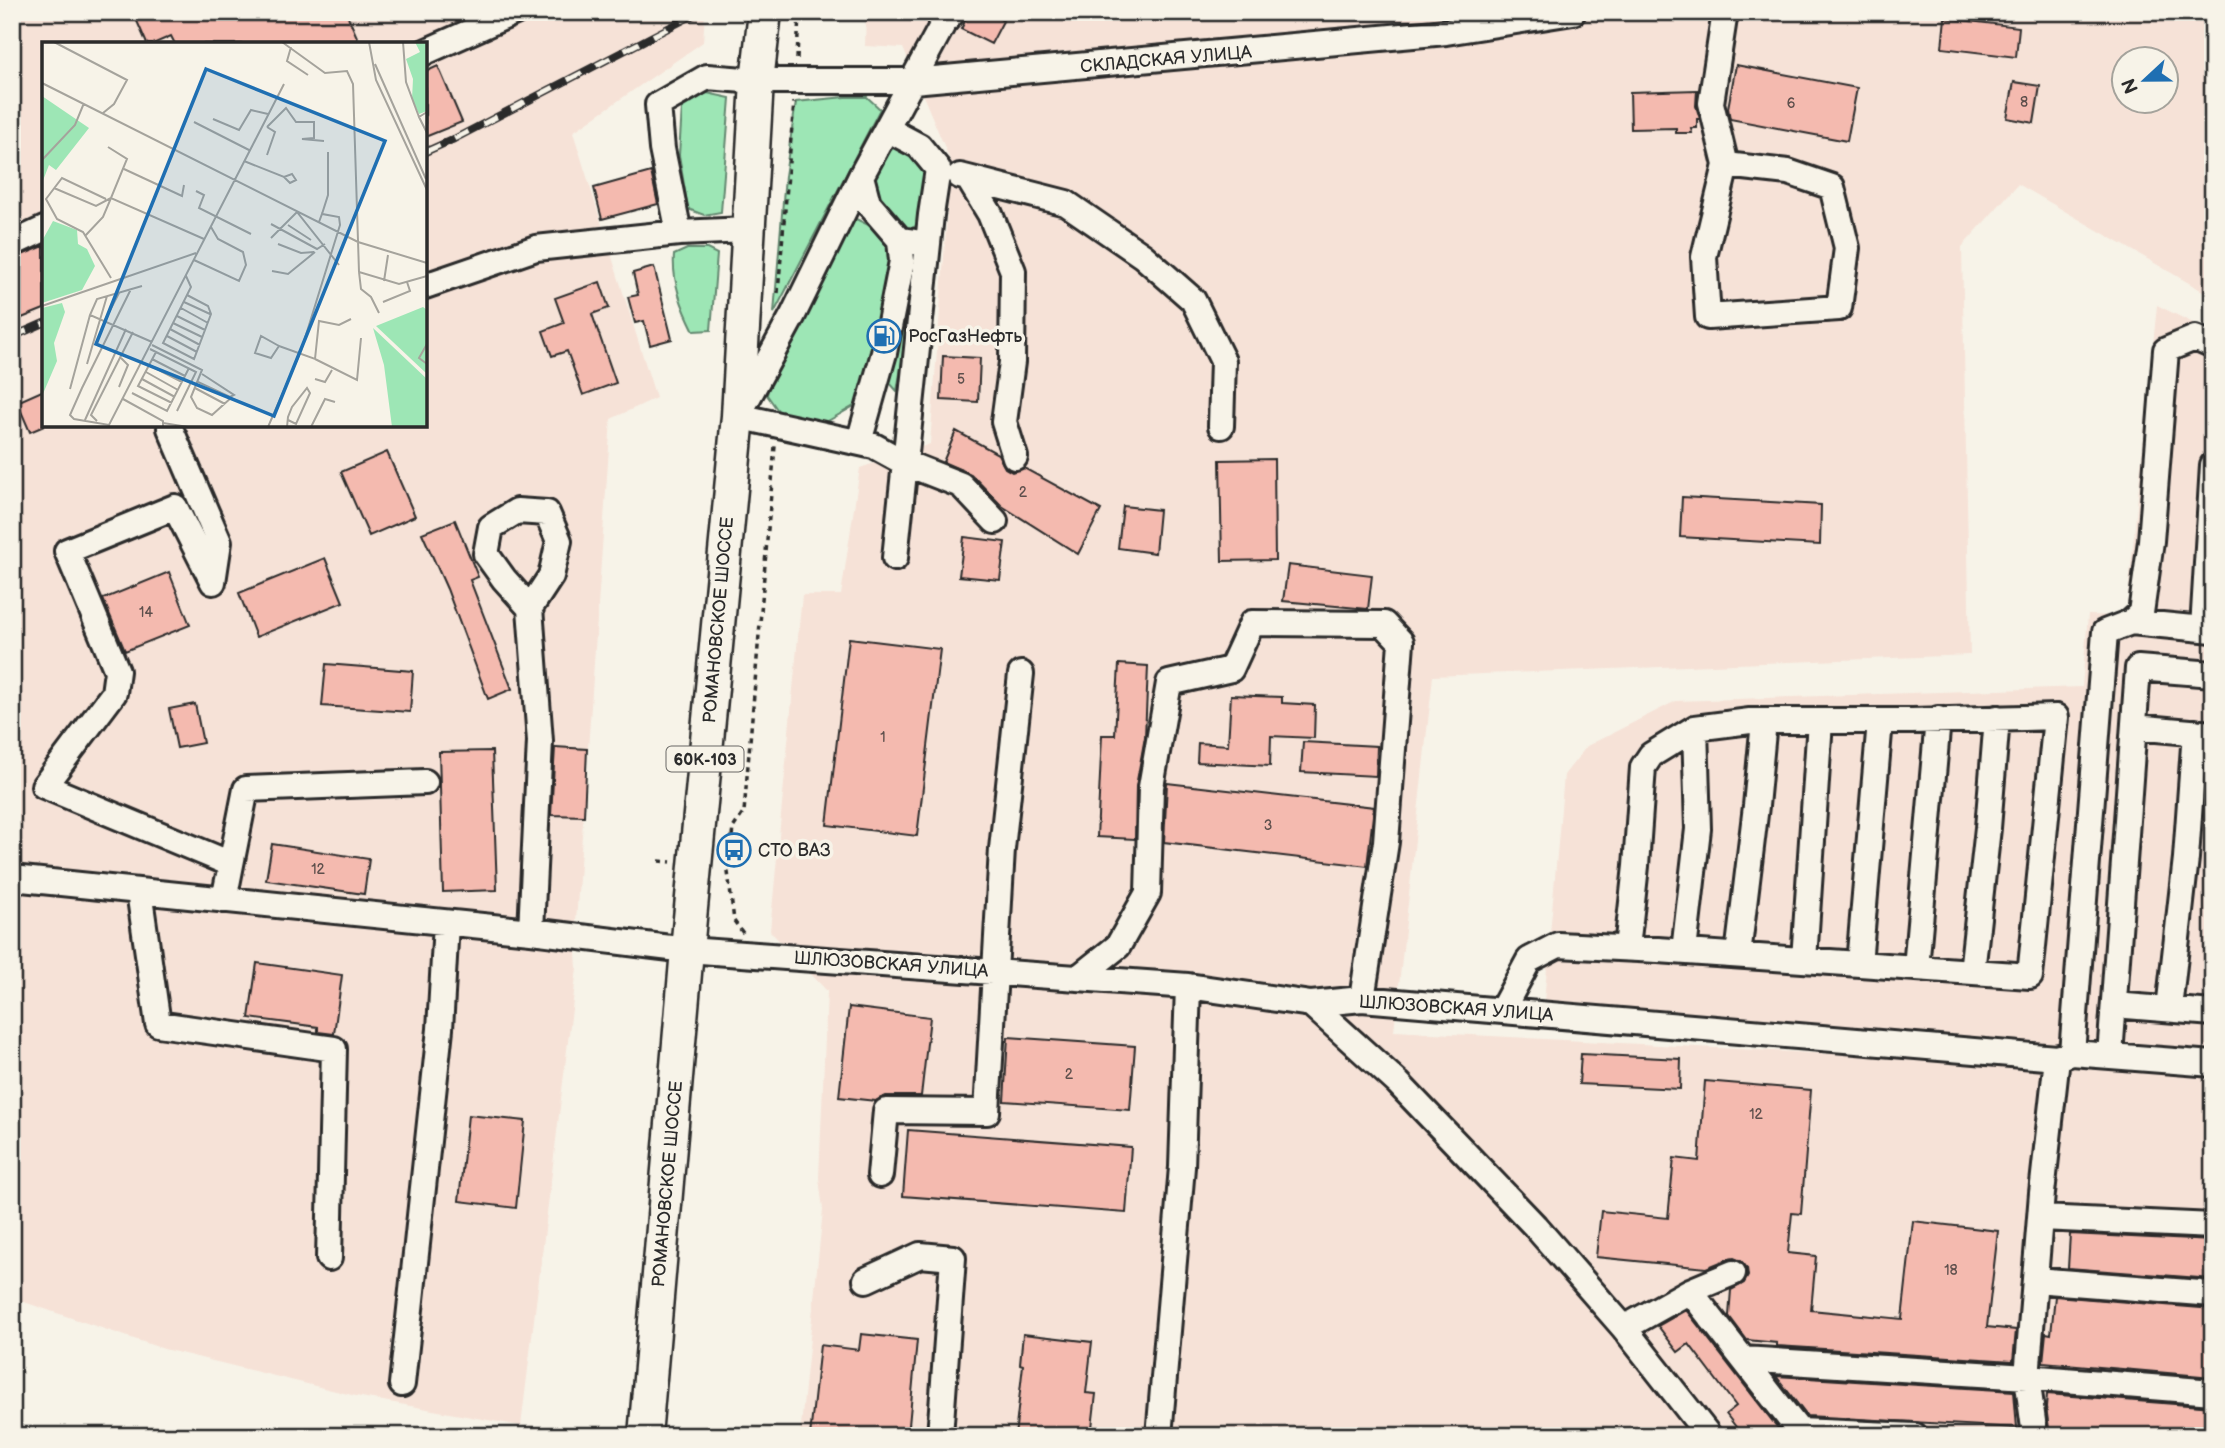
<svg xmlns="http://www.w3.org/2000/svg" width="2225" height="1448" viewBox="0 0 2225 1448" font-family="'Balsamiq Sans',sans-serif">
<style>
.built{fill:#f6e2d7;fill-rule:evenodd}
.green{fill:#9de6b5;stroke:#648870;stroke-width:2}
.building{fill:#f4baaf;stroke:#2b2b2b;stroke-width:2}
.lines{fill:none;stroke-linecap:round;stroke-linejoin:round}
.minor-casing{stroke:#2b2b2b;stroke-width:30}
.major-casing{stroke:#2b2b2b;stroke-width:37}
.path{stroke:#2b2b2b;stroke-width:3.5;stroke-dasharray:5 5;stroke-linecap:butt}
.minor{stroke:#f7f3e8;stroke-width:24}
.major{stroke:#f7f3e8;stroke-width:32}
.rail-casing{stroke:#2b2b2b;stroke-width:8}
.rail{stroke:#f7f3e8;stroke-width:5;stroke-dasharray:16;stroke-linecap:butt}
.labels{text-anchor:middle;stroke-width:7;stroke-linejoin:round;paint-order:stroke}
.number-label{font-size:14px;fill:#5d4f4c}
.shield{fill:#f7f3e8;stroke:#686764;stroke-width:2}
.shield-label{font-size:16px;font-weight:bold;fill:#2b2b2b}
.street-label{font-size:18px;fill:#2b2b2b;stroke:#f7f3e8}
.poi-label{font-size:18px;fill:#2b2b2b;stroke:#f7f3e8;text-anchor:start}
.inset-road{fill:none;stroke:#a5a39c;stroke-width:2}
.view{fill:#1f6fb2;fill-opacity:0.15;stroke:#1f6fb2;stroke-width:3.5}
.inset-edge{fill:none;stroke:#2b2b2b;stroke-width:3.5}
</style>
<rect width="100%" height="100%" fill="#f7f3e8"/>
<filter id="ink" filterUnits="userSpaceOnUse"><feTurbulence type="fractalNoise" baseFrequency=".0143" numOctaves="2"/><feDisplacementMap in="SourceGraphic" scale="14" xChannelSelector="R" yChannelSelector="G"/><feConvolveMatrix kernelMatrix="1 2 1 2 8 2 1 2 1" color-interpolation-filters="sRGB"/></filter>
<g filter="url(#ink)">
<path class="built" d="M12,12h693l-2,30 -130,90 83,266 -45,21 -36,517 2,32 -56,458 -165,-30 -192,-47 -152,-51zM44,44h381v381h-381z
M866,12h1347v285l-195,-113 -56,63 8,408 -537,21 -39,355 819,43v362h-1413l23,-226 -4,-32 8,-187 -57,-60 32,-336h39l19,-127 70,-24 21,-282 -48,-114 -38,-2zM2124,60h42v42h-42z
M2157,305l56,28v726l-669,-57 20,-227 23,-29 89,-45 406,-14 6,-72 38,1z"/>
<path class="green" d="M707,93l23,5 -9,114 -17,3 -16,-6 -9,-54 3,-47z
M845,97h22l13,12 -106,204 11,-137 11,-74z
M896,145l31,21 -8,58 -12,7 -21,-13 -13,-31 7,-26z
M856,219l23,11 14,27 -4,25 -13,43 -17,78 -38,22 -42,-13 -12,-17 7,-40 69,-124z
M687,249h20l10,5 -6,76 -17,1c-12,-24 -22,-49 -20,-76z
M903,292l7,8 -4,39 -9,52 -9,-10z"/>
<path class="building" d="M133,12h213l14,32h-185l-4,-8 -18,8h-6z
M970,12h18l15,9 -12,23 -30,-15z
M1945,18l74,9 -3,30 -74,-9z
M1736,65l121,23 -10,53 -117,-22 -2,-11z
M438,66l24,56 -37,15v-65z
M2014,82l26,4 -6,37 -27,-5z
M1697,90l-1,16 4,13h-3v9h-6l1,5h-16v-5l-45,1 -1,-37z
M651,172l7,32 -56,15 -8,-31z
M44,246v63l-32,13v-63z
M654,267l18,72 -22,6 -6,-24 -9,2 -7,-26 10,-2 -5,-22z
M600,282l9,26 -17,6 24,69 -33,12 -16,-44 -15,5 -9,-25 21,-8 -9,-25z
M943,356l37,2 -2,44 -37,-2z
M44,390v36l-14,6 -13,-30z
M956,431l42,23 7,14 7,4 12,-4 77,42 -23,44 -76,-48 -31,-32 -28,-12z
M387,452l28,64 -46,20 -28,-64z
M1274,459l1,101 -53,1 -2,-101z
M1682,497l139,8 -1,40 -140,-8z
M1123,506l36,4 -4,43 -37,-5z
M455,520l23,57 -8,3 42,109 -24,10 -41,-110 -25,-56z
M964,537l41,5 -5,38 -41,-4z
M325,558l18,44 -87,35 -17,-44z
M1288,565l84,10 -4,34 -85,-8z
M169,572l21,53 -65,26 -22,-52z
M849,638l91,11 -23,187 -90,-11z
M326,664l87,7 -3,41 -88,-6z
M1119,664l29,2 -3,71 -9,49 -1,53 -38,-2 5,-102h13z
M1231,695l51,2v6l33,2 -1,33 -43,-2 -1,30 -73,-4 1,-19 30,2z
M195,704l8,39 -26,5 -8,-39z
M1303,742l74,4 -1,30 -75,-4z
M555,747l32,2 -3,67 -33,-1z
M492,751l5,139 -54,2 -4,-140z
M1167,783l207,24 -7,59 -203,-24z
M272,844l97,15 -5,35 -98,-14z
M257,963l85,12 -8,59 -16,-2v-5l-69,-9z
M849,1007l81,10 -9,79h-35l-10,5 -37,-4z
M1008,1037l127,9 -5,64 -126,-9z
M1581,1054l100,5 -1,30 -101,-5z
M1705,1081l106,9 -10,124 -9,-1 -4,40 28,3 -5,54 91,9 11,-98 85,10 -11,96 29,3 -3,31 -236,-15v-3l-30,-3 -18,-24 2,-26 13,-7 4,-7 -1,-8 -6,-7 -7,-3 -6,1 -22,9 -110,-11 5,-46 67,7 6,-60 25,3z
M468,1115l57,6 -9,87 -57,-7z
M908,1130l223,17 -5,66 -223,-17z
M2070,1234l143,7v38l-145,-11z
M2055,1296l158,13v68l-170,-15 3,-29 5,1z
M1686,1310l98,126h-41l-17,-22 10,-8 -47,-62 -11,8 -20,-26z
M861,1334l56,6 -9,96h-98l10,-91 39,5z
M1023,1334l69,8 -6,51 10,1 -5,42h-76l8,-71 -3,-1z
M1776,1376l238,15 3,37 -210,-12z
M2047,1394l166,13v29h-163l-4,-29z"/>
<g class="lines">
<defs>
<path id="minor" d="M953,12l-10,12 -82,152 -68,139 -55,101 136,30 31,17 56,22 34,36
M1725,12l-14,91 15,62 -22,92 4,60 131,-9 8,-60 -15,-61 -44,-15 -62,-7
M425,52l90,-40
M887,129l32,17 19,23 -7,46 -36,343
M861,176l7,27 32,37 14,2
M960,176l8,2 22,36 23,57 -1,91 -8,60 11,35
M968,178l98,25 77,53 50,44 30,61 -2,65
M747,230l-68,3 -17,-84 -4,-44 49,-28 50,4h156l533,-49 127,-20
M12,244l32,-15
M425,286l111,-38 143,-15
M170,428l49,114 -6,40 -38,-75 -108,44 50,120 -3,22 -70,93 187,78
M859,442l25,-89 18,-92 -2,-21
M530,608l21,-32 8,-35 -12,-28 -30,-2 -26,16 -5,27 18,25 26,29 10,133 -9,190
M2131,622l10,-9 10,-72 15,-191 29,-12 18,8
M2203,629l10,-164
M2134,727l79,7
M12,878l519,53 156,19 501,36 123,18 51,-5 695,59 15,-5 141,11
M139,891l19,133 176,25 -5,209
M224,900l22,-111 179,-7
M1684,951l14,-122 -3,-101
M1738,955l18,-149 8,-85
M1804,960l16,-239
M1859,964l21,-243
M1916,968l22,-249
M1972,972l16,-144 9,-110
M1079,977l39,-31 30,-53 3,-106 18,-104 62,-14 21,-46 132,1 17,18 -15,200 -24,157
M1311,1004l87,79 137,143 89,102 85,108
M2114,1005l99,8
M2169,1009l17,-151 9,-126
M1502,1010l27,-50 29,-15 100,5 372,26 26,-259 -144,4h-162l-55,7 -44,27 -8,12 -7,99 -9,82
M2072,1053l33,-421 26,-10 82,8
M2110,1056l28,-388 75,6
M880,1175l6,-64 101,1 15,-263 19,-175
M2041,1218l172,8
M866,1280l54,-25 33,3 -13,178
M2035,1280l178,14
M1690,1291l113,145
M1624,1328l66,-37 43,-18
M1743,1359l284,18 186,15
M402,1384l38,-355 6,-106
M1799,1431l116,5
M1159,1436l23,-269 6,-181
M2035,1436l-8,-59 15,-184 15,-135"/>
<path id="major" d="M645,1436l42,-486 51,-534 19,-335 8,-69"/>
</defs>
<use href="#minor" class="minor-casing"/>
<use href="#major" class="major-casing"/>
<path class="path" d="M797,59l2,-47
M778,293l16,-191
M659,861l12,1
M743,933l-9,-12 -6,-49 5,-44 11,-16 31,-366"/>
<use href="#minor" class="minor"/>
<use href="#major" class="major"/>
<defs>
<path id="rail" d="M425,152l29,-13 245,-127
M12,337l32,-14"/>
</defs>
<use href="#rail" class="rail-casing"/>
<use href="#rail" class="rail"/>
</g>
</g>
<defs>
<symbol id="fuel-ring" viewBox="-11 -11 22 22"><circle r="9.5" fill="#f7f3e8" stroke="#1f6fb2" stroke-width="1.5"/><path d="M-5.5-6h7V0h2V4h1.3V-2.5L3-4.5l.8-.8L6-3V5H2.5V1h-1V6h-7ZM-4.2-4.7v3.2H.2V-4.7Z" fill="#1f6fb2"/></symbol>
<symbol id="bus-ring" viewBox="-11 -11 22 22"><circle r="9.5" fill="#f7f3e8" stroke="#1f6fb2" stroke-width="1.5"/><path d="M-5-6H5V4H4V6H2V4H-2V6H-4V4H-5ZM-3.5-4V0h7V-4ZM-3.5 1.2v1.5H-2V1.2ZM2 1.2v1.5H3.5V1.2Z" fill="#1f6fb2"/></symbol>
</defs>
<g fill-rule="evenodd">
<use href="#fuel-ring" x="865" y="317" width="38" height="38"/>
<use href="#bus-ring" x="715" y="831" width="38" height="38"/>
</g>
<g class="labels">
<g class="number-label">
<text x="2024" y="107">8</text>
<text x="1791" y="108">6</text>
<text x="961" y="384">5</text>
<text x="1023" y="497">2</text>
<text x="146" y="617">14</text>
<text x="883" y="742">1</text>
<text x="1268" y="830">3</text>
<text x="318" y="874">12</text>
<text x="1069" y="1079">2</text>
<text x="1756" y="1119">12</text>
<text x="1951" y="1275">18</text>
</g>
<rect class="shield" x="666.5" y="746.5" width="77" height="25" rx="5"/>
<g class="shield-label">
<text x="705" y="765">60К-103</text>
</g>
<g class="street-label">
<text transform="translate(1166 59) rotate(-5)" y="6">СКЛАДСКАЯ УЛИЦА</text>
<text transform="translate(718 620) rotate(-85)" y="6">РОМАНОВСКОЕ ШОССЕ</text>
<text transform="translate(891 964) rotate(4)" y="6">ШЛЮЗОВСКАЯ УЛИЦА</text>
<text transform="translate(1456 1008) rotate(4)" y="6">ШЛЮЗОВСКАЯ УЛИЦА</text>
<text transform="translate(667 1184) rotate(-85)" y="6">РОМАНОВСКОЕ ШОССЕ</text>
</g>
<g class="poi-label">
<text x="908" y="342">РосГазНефть</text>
<text x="758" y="856">СТО ВАЗ</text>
</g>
</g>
<g transform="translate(42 42)">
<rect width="385" height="385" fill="#f7f3e8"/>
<path d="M373,0h12v69l-8,3 -7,-15 1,-20 -7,-20 14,-7zM0,54l47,32 -33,42 -7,-5 -7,18zM11,179l24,9 1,14 9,5 8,17 -13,24 -40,13v-62zM20,261l3,9 -11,31 3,18 -15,35v-88zM381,265l4,3v64l-51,-48zM331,286l54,51v48h-35l-8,-62z" fill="#9de6b5"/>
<path class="inset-road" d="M12,0l73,38 -13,24 -11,9M240,0l43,31 22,-2 6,13 6,188 40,12 28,-8M327,0l7,38 51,110M361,0l3,40 13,35M249,5l-4,14 21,14M333,22l51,115M0,41l316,159 69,21M385,70l-8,5 8,16M171,77l26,11 12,-20 17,4M152,80l55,28M225,85l19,-19 10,14h18v16l-12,1 22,2M225,85l8,5 -8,23M0,118l33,-35 9,-22M202,119l40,16 8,-3 4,6 -6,3 -6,-6M82,127l58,27 2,-11M12,146l42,18 15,-8 16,-39 -19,-12M154,149l8,4 -5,13 52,26M64,157l-44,-21 -16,21 11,20 26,13 28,46M280,172l6,-19v-43M229,182l46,25 8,-5M246,183l23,15M43,194l18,-19 8,-19 93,41M229,196l26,-26 42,53M236,202l23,9 13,-1M152,218l45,21 7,-16 -3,-13 -25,-13 -7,-12M230,229l16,3 27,-22M317,230l2,17 10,8 8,16M144,234l5,11 -28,56 31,16 17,-45 -3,-8 -21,-11M342,239l4,-26M100,244l-45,13 -7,16 62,27M89,247l-49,99 -12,27 4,4 35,6 175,-341M142,260l26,12M341,260l27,-11 -3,-9M0,264l154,-53M139,266l27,15M135,274l28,14M63,278l14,-27M131,281l29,14M128,287l30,16M125,294l30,16M385,302l-8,14 8,6M110,303l50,25 -11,27 6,11 15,7 20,-18M237,304l-18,-10 -6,17 16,5 8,-12 36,13 4,-38 20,4 12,-6M108,307l46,23 -19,39M114,310l-18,34 34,17M110,317l33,17M273,317l42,21 4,-42M45,322l20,-68M107,323l33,17M104,330l32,18M100,337l33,18M273,337l10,3 7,-12M156,340l32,15 4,-2 -32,-21M77,345l9,-22 -7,-7M153,346l30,16M28,347l20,-74M90,351l35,18 22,-43M81,357l40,22v6M43,378l41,-91M55,379l-6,-6 42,-83M121,381l25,4M226,385l33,-76 39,-126 -1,-8 -17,-3 -3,8M245,385l1,-10 4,-10 15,-19 3,5 -14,31 -8,-4M269,385l14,-28 10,3"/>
<path class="view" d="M164,27l179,72 -111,275 -178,-72z"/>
<rect width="385" height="385" class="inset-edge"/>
</g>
<rect width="2225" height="1448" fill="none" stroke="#f7f3e8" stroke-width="42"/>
<rect x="21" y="21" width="2183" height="1406" fill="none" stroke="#2b2b2b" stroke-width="2.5" filter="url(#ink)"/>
<g transform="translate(2145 80) rotate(248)"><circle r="33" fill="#f7f3e8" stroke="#a5a39c" stroke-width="2"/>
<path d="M0-5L12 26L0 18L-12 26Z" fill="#1f6fb2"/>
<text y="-10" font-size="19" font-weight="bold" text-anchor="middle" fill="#2b2b2b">N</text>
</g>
</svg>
